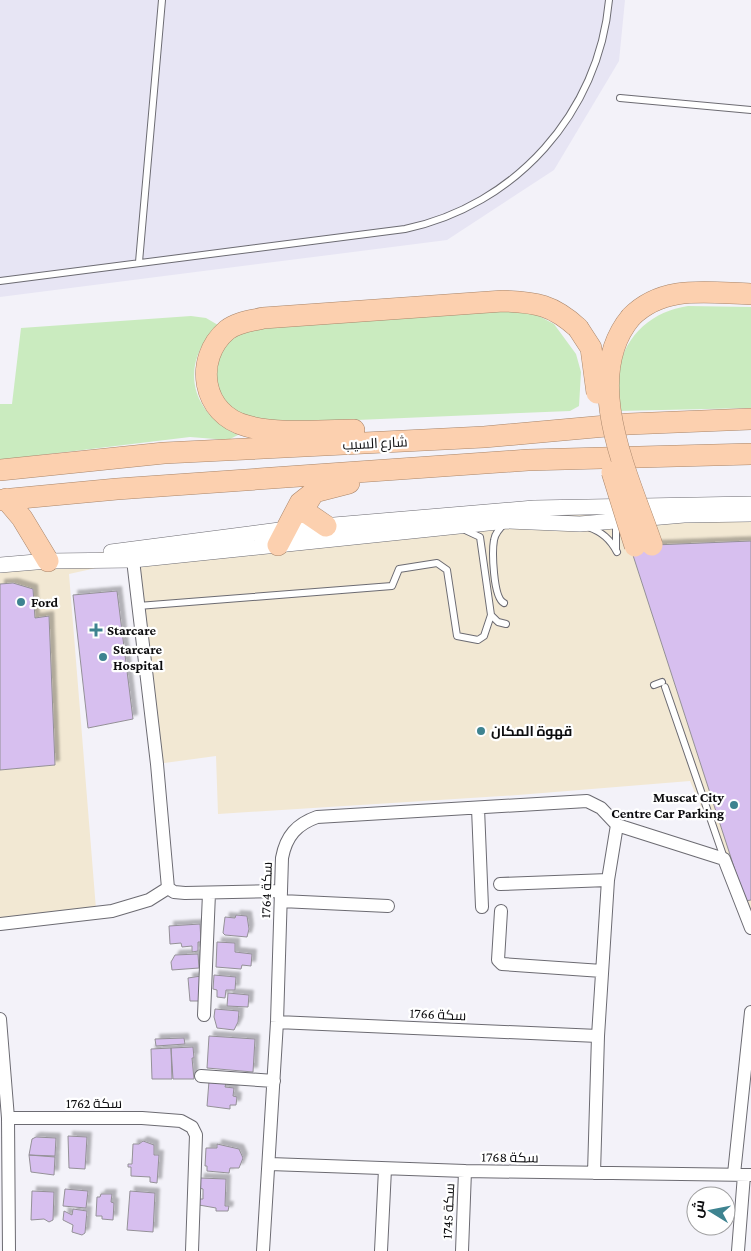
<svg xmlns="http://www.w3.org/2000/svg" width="751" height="1251" viewBox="0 0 751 1251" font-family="'Crimson Pro',Cairo,serif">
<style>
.commercial{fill:#f2e8d3}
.built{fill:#e7e5f4}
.green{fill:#caebbf}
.building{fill:#d7bfef;stroke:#949197;filter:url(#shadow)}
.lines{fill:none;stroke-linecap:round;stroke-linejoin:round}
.service-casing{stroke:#6c6b72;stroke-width:8}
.minor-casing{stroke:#6c6b72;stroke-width:14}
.tertiary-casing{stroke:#6c6b72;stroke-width:16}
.trunk-casing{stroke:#a8856a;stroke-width:22}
.service{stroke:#fff;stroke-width:6}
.minor{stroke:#fff;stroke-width:12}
.tertiary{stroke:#fff;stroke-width:15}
.trunk{stroke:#fcd0af;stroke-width:21}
.trunk-bridge-casing{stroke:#a8856a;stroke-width:22;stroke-linecap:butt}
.trunk-bridge{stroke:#fcd0af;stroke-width:21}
.poi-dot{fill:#3e8390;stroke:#fff;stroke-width:2}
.labels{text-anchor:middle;stroke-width:4.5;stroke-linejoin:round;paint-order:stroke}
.street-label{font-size:14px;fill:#0d0d0f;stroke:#fff}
.poi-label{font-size:14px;font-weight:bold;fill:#0d0d0f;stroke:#fff;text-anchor:start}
</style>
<defs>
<filter id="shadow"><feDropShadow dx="4.5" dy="-4.5" stdDeviation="1" flood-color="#0004"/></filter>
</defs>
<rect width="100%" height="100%" fill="#f3f2f9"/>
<path class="commercial" d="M751,504v424l-4,-16 -57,-131 -172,14 -300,19 -2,-58 -59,8 -25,-204 -63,14 27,335 -96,14v-358l287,-36z"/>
<path class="built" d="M0,0h625l-6,61 -65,109 -107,70 -447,57z"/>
<path class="green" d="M688,306l63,1v101l-133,3c0,-13 -2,-29 1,-42 7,-35 34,-58 69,-63z
M496,308l37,5 21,11 22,30 5,18 -2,34 -9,5 -284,12 -41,-5 -23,-15c-3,-12 -7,-24 -9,-36 -1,-15 22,-31 34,-37z
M191,316l15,2 12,7c-39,38 -29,87 20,110l-10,5 -38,-3 -190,23v-56h12l9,-76z"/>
<path class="building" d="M751,541v359l-6,1 -115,-355z
M13,583l20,6 2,29 14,-2 6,149 -55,5v-186z
M117,591l16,128 -45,9 -15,-133z
M236,915l11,1 2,13 -2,8 -22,-2 -2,-2 2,-16 10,1z
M200,924l1,18h-3v9l-6,1v-6l-10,1 -1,-4 -11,1 -1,-18z
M217,942l18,1v9l17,2 -1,12 -9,-1 -1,4 -25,-2z
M198,954l1,14 -27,2 -1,-8 4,-7z
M214,975l22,2 -1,13h-9l-1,8 -8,-1v-7l-4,-1z
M201,976l-1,25h-10l-2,-23z
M228,993l21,2 -1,12 -21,-1z
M215,1009l24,2 -1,11 -4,8 -17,-2 -3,-11z
M209,1036l46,3 -2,33 -46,-4z
M184,1038l1,6 -29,2 -1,-7z
M193,1047l1,11h-2l2,21h-21l-2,-31z
M171,1048l1,31h-20l-1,-30z
M209,1081l17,2 -1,4 9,1 -1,8 4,1 -1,8h-6v4l-23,-3z
M68,1136l19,1 -2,32 -16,-1z
M36,1137l20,1 -1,18 -26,-1 3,-16z
M143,1141l11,4v10h5l-2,28 -7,-1v-5l-19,-1v-9h-3v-3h4l1,-20h6z
M217,1144l22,5 4,9 -4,10h-9l-1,5 -22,-2v-5h-2l1,-18h11z
M29,1155l26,2 -1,18 -23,-3z
M200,1178l26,1 -1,27h4l-1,5h-12v-3l-17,-3v-6h4v-10l-4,-1z
M65,1189l23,2 -2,17 -23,-2z
M32,1191l22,1 -1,28 -4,2 -5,-3 -13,1z
M130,1191l25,2 -2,39 -26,-2z
M101,1194h11l-1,8 3,1 -1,17 -11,-1v-3h-6l1,-19h3z
M73,1209l14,2 -2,22 -3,2 -10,-3 1,-7 -10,-5 1,-9 8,4z"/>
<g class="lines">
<defs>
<path id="service" d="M620,98l131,12
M139,262l23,-262
M0,281l405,-52c110,-23 194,-116 204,-229
M616,522v27
M588,527c14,5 22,12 29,25
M465,530l15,7 11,78 7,7 8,2
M504,603c-11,-5 -12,-52 -10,-63 1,-7 6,-12 11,-17
M138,606l254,-20 7,-17 38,-6 10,7 10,66 21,4 6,-4 7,-21
M654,685l8,-3
M665,687l59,171"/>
<path id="minor" d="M133,560l24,204 11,124 6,4 11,1 96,-2
M478,808l4,99
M617,825l107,34 27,69
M500,884l108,-4
M281,901l107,5
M501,911l-3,49 4,4 100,7
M0,924l112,-13 37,-11 19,-12
M204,1015l5,-122
M0,1019l8,99 1,133
M277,1022l321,14
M201,1076l73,5
M8,1118h134l39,3 11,6 4,8 -4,116
M270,1164l195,7 286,4
M734,1174l17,-162
M263,1251l14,-229 5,-164c4,-22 15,-34 35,-41l270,-16 14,7 16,17 -9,55 -10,156 -4,137
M381,1251l4,-82
M462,1251l3,-80
M738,1251l6,-76"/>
<path id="tertiary" d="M111,552l176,-23 247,-21 217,-4
M0,565l48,-4 85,-1 374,-39 73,3 104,-9 67,-1"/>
<path id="trunk" d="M631,317c33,-33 77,-24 120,-23
M354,430c-34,0 -73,5 -107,-4 -45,-11 -54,-67 -20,-96 10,-8 24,-9 36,-12l240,-17c33,1 50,4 75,27
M0,470l164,-17 320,-16 144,-13 123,-5
M314,492l-8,13 1,8 19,13
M6,499l16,19 26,43
M0,500l117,-11 411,-29 223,-6
M278,545l22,-42 14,-11 35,-9"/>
</defs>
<use href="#service" class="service-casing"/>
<use href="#minor" class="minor-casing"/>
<use href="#tertiary" class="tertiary-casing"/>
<use href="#trunk" class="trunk-casing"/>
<use href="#service" class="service"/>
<use href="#minor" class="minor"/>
<use href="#tertiary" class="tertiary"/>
<use href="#trunk" class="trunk"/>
<defs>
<path id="trunk-bridge" d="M631,317c-52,62 -1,162 21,228
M578,328l13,20 6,45
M612,472l23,74"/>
</defs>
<use href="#trunk-bridge" class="trunk-bridge-casing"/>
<use href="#trunk-bridge" class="trunk-bridge"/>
</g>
<g class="poi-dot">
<circle cx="21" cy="602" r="5"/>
<path d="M93.5 622.5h5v5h5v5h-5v5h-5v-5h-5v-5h5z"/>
<circle cx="103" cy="657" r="5"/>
<circle cx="481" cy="731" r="5"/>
<circle cx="734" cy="805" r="5"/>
</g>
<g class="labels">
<g class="street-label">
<text transform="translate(375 443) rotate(-3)" y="5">شارع السيب</text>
<text transform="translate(266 890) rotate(-88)" y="5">سكة 1764</text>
<text transform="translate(438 1014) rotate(3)" y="5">سكة 1766</text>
<text x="94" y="1108">سكة 1762</text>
<text transform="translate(510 1157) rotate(1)" y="5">سكة 1768</text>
<text transform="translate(448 1211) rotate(-87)" y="5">سكة 1745</text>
</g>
<g class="poi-label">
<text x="31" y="607">Ford</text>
<text x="107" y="635">Starcare</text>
<text x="113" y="654">Starcare<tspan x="113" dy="16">Hospital</tspan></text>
<text x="491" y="736">قهوة المكان</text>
<text x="724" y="802" text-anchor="end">Muscat City<tspan x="724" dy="16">Centre Car Parking</tspan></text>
</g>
</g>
<g transform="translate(711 1211) rotate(280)"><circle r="24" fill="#ffffff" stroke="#9e9e9f"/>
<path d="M0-4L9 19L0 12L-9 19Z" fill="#3e8390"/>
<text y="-8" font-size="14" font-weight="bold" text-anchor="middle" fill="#0d0d0f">ش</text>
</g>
</svg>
